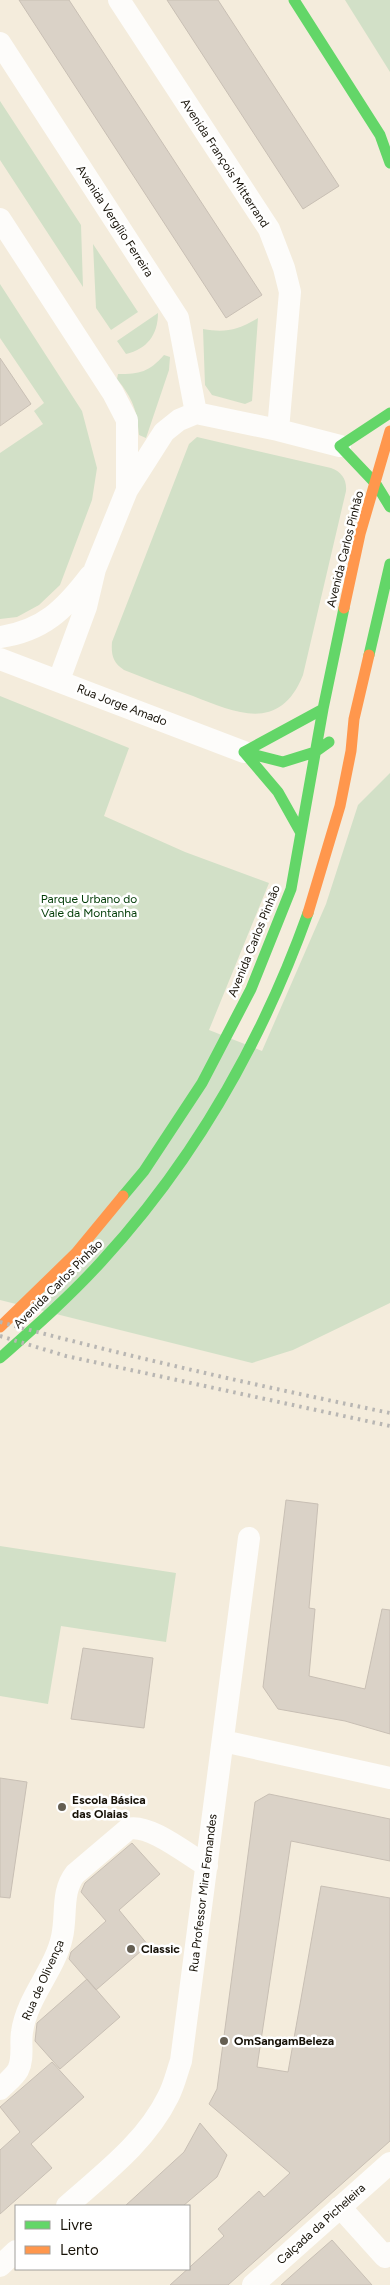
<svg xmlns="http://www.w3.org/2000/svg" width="390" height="2285" viewBox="0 0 390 2285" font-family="Figtree,sans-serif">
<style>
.green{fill:#d2e0c7}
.building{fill:#dad2c7;stroke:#c8bfb4}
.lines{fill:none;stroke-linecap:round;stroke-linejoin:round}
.street{stroke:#fdfcfa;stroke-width:22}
.fast{stroke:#63d668;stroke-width:11}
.slow{stroke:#ff974d;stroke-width:11}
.rail{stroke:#b8b6b3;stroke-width:4;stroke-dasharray:2.5 5;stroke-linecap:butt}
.poi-dot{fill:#645e52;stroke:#fff;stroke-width:2}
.labels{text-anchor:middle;stroke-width:5;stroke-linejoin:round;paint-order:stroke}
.street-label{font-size:12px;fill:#161107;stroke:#fff}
.park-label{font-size:12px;fill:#023c07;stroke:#fff}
.poi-label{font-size:12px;font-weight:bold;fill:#161107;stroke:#fff;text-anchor:start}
</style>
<rect width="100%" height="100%" fill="#f4ecdc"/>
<path class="green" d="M345,0h45v72z
M0,101l81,124 2,62 -83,-127z
M93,244l45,68 -27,18 -15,-22z
M0,284l82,127 15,57 -5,32 -32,85 -21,20 -22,12 -17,2v-166l43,-29 -9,-13 10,-8 -44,-65z
M158,313c0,22 -11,36 -32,41l-9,-13z
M258,318l-6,83 -7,3 -33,-9 -7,-10 -2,-56c23,4 34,1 55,-11z
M164,355l6,2 -1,13 -23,68 -7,-3c-2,-25 -6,-36 -22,-56l1,-5c22,0 31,-2 46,-19z
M197,437l134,31c11,4 16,12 15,23l-43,184c-23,58 -67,38 -110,21 -23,-8 -46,-17 -69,-26 -11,-7 -13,-15 -12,-28l77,-198z
M0,696l129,52 -25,68 81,36 84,31 -60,147 53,21 64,-147 32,-99 32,-32v530l-97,47 -41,13 -252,-63z
M0,1546l176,27 -10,69 -105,-16 -13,78 -48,-8z"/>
<path class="building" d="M19,0h50l193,295 -36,23z
M167,0h51l121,186 -36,23z
M0,358l31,46 -31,22z
M286,1500l32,4 -9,104 6,1 -6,67 56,13 17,-80 8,1v124l-45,-13 -67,-12 -15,-22z
M83,1648l70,10 -9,70 -73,-9z
M0,1778l27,4 -17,116 -10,-1z
M269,1794l121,25v42l-99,-20 -34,226 31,5 33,-186 69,12v243l-162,144h-58l54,-49 -6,-7 41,-38 5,6 26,-24 -81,-69 8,-15 38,-287z
M132,1843l28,31 -41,36 29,35 -52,45 -27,-31 2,-7 35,-31 -25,-29 4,-9z
M87,1979l33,38 -60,52 -25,-28 2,-18z
M52,2062l32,35 -53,47 21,24 -52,46v-64l20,-18 -20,-25z
M200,2123l27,32 -10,22 -34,29h-58l59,-54z
M332,2240l40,45h-91l27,-24z"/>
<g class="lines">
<path class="street" d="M119,0l150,229 15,39 6,24 -12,138
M0,43l178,275 18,95
M0,219l113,174 14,27v69
M0,637c43,-6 65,-28 90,-61
M0,659l244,93
M59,680l27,-73 9,-38 32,-79 37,-58 15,-12 17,-7 82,17 62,16
M223,1741l167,37
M0,2089c6,-6 14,-12 18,-19 6,-12 2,-26 4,-38 5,-35 33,-62 40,-95 5,-22 -1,-45 13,-63l53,-45c21,-6 60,26 79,37
M67,2206c36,-32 79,-64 101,-109 6,-11 9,-25 13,-36l68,-523
M340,2207l45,50 5,-4
M0,2266l16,-15
M253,2285l137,-122"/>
<path class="fast" d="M294,0l86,135 10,28
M390,413l-50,33 36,38 14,23
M369,655l21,-91
M244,752l39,10 32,-10 14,-10
M244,752l34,40 23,41
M244,752l79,-43
M123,1196l21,-25 58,-88 49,-94 40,-100 32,-180 21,-101
M0,1358c35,-31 70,-62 101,-96 93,-101 161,-221 207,-349"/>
<path class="slow" d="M344,608l16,-74 30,-103
M308,913l32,-107 11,-55 3,-32 15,-64
M0,1327l76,-74 47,-57"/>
<path class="rail" d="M0,1322c129,35 259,64 390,91
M0,1336l66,20 324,70"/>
</g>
<g class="poi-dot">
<circle cx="62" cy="1807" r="5"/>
<circle cx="131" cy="1949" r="5"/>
<circle cx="224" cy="2041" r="5"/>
</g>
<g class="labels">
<g class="street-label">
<text transform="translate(225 163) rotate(57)" y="4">Avenida François Mitterrand</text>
<text transform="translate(115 221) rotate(57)" y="4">Avenida Vergílio Ferreira</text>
<text transform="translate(345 549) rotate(-76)" y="4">Avenida Carlos Pinhão</text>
<text transform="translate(122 705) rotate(21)" y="4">Rua Jorge Amado</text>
<text transform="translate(254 941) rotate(-68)" y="4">Avenida Carlos Pinhão</text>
<text transform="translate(58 1284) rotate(-45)" y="4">Avenida Carlos Pinhão</text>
<text transform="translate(203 1893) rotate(-83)" y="4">Rua Professor Mira Fernandes</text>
<text transform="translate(43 1980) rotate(-66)" y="4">Rua de Olivença</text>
<text transform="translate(321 2224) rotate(-42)" y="4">Calçada da Picheleira</text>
</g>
<g class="park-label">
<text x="89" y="903">Parque Urbano do<tspan x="89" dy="14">Vale da Montanha</tspan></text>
</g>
<g class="poi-label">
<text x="72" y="1804">Escola Básica<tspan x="72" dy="14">das Olaias</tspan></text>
<text x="141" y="1953">Classic</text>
<text x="234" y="2045">OmSangamBeleza</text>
</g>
</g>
<rect x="15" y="2205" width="175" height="65" fill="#ffffff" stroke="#a2a09c"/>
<rect x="25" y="2221" width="25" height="8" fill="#63d668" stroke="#a2a09c"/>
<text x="60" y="2230" font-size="15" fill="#161107">Livre</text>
<rect x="25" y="2246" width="25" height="8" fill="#ff974d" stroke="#a2a09c"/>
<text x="60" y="2255" font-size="15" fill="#161107">Lento</text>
</svg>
